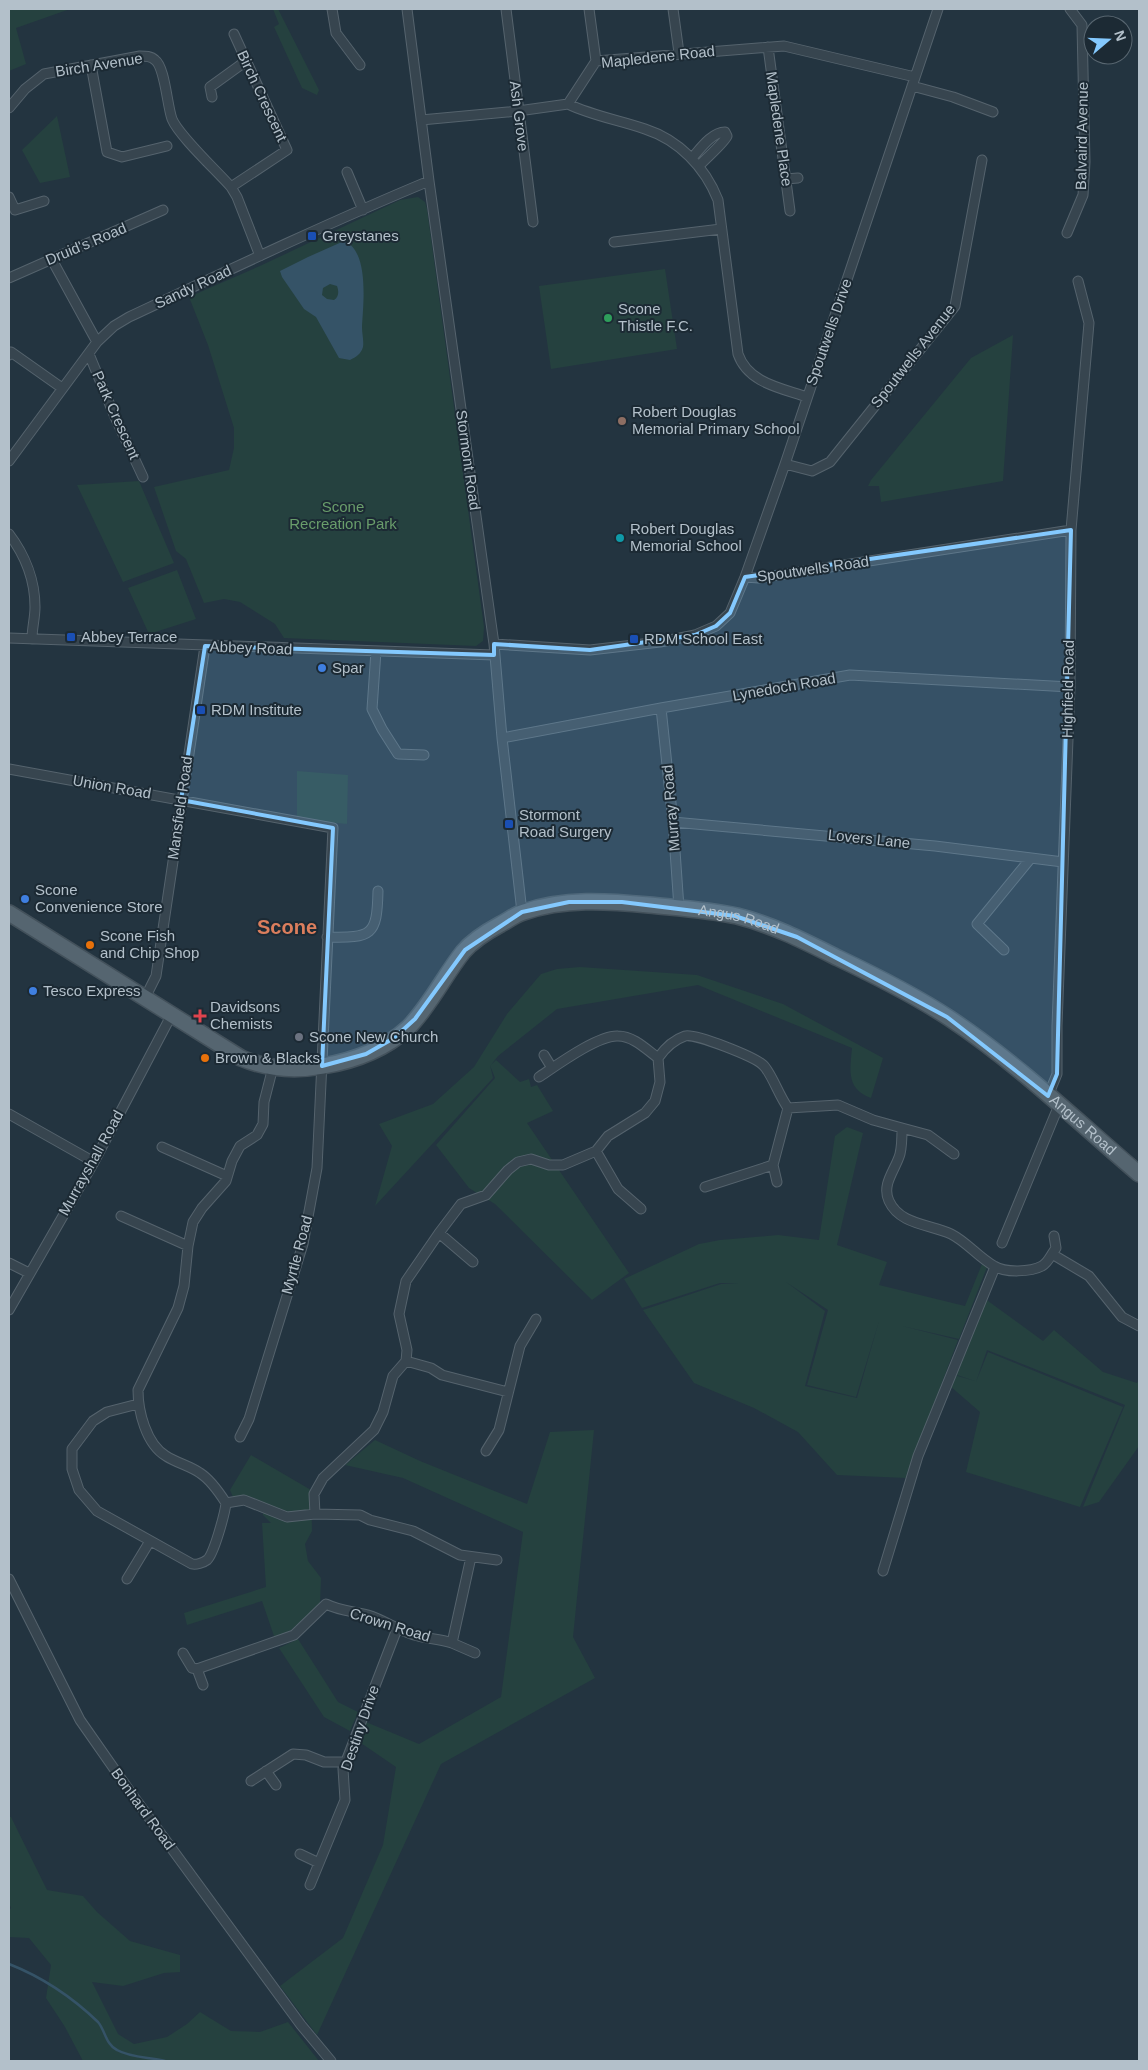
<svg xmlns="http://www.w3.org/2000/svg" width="1148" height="2070" viewBox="0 0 1148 2070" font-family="Helvetica,sans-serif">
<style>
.green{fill:#25413f;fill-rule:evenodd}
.water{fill:#355367;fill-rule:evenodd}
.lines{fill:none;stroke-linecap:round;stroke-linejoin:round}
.stream{stroke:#355367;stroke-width:2.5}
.street-casing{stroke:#55636d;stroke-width:11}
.primary-casing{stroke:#43515b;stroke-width:18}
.street{stroke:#37454f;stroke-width:9}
.primary{stroke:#556570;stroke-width:15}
.marked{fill:#84c9fe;fill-opacity:0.2;stroke:#84c9fe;stroke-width:4;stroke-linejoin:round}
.transit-dot{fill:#1a4fb4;stroke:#1c2a34;stroke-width:2}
.leisure-dot{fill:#2e9e5b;stroke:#1c2a34;stroke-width:2}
.education-dot{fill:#8d6e63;stroke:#1c2a34;stroke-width:2}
.culture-dot{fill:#0f9aa8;stroke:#1c2a34;stroke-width:2}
.shop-dot{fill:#3f7fe0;stroke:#1c2a34;stroke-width:2}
.food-dot{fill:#e8710a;stroke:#1c2a34;stroke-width:2}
.health-dot{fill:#e0444e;stroke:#1c2a34;stroke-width:2}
.worship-dot{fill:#6b7280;stroke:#1c2a34;stroke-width:2}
.labels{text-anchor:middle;stroke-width:4;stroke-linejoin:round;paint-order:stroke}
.street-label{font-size:15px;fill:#b3c0ca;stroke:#1c2a34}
.poi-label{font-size:15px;fill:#b3c0ca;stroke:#1c2a34;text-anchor:start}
.park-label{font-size:15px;fill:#699d6b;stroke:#1c2a34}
.district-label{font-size:20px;font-weight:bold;fill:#db7e5d;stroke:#1c2a34}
</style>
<rect width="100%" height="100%" fill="#233440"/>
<path class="green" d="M9,9h61l-54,19 10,36 -17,7z
M273,9h5l41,81 -2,5 -15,-7 -28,-61 5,-3z
M57,116l13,61 -30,6 -18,-33z
M418,197l7,5 2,7 57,418 -1,14 -7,5 -192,-8 -9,-14 -35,-22 -16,-3 -20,4 -18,-44 -10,-8 -22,-64 75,-17 5,-22v-20l-26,-83 -19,-48 73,-32 138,-65z
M665,269l12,80 -126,20 -12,-83z
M1013,335l-10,146 -122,21 -2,-16h-11l3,-6 100,-122z
M139,481l35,82 -51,19 -46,-97z
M177,570l19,49 -47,15 -21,-46z
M297,771l51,4 -1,49 -50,-5z
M580,967l117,8 86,29 100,54 -12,40c-25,-9 -21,-28 -19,-50l-154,-63 -141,24 -59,47 -7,9 5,-5 24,22 9,-3 2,8 6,-2 16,26 -26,12 102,150 -37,27 -97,-96 -26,-16 -33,-43 59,-67 -5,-13 3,13 -118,128 17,-60 -13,-22 54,-20 41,-37 33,-53 34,-40 16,-5z
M847,1127l16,6 -26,112 50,17 -8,23 86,21 17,-42 5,3 -28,72 -57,-13 56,14 -52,138 -69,-3 -39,-43 -44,-24 -60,-25 -51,-73 78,-26 18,-1h-19l-78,25 -18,-29 75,-35 21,-4 58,-5 41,5 16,-104zM786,1282l42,28 -21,75 49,12 23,-76 -22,77 -52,-12 20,-75z
M984,1298l59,43 11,-11 49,42 34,11 2,-4v67l-40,56 -16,5 42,-102 -138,-55 -11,32 12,-30 135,55 -43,100 -114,-35 14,-60 -30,-26 4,-11 21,6 -21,-7z
M594,1430l-21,207 22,41 -154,86 -124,271 -37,-49 63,-48 40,-93 13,-78 -38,-26 8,-19 53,22 82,-47 22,-165 -120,-54 -58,-13 30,-25 45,21 107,43 23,-72z
M251,1455l60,35 1,41 -7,13 3,17 13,17 -1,26 -29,26 -16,9 -13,-38 -75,24 -3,-12 82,-26 -4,-64h9l-8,-8v-13l-12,-5h-18l-3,-7z
M298,1639l40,63 20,10 -8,19 -26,-14 -45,-69z
M9,1817h2l36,73 36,6 14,16 33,29 50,14v17l-16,1 -41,13 -31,-4 26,52 16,10 33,-7 20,-13 13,-12 31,19 29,1 28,-10 31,39h-236l-18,-34 -19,-29 5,-33 -22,-27 -20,-1v-27l2,-2 -2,-5z"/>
<path class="water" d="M344,241c26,10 19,65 18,86 0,7 2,14 1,20 -2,7 -7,10 -13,13l-11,-2 -23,-41 -12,-8 -22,-32 -2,-6 28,-14zM330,284l7,2c2,5 2,11 -3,14l-7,-1 -5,-4 1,-7z"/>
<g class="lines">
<path class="stream" d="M9,1964c33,13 63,33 89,58 7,8 8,23 19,28 14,8 33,7 48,11"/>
<defs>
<path id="street" d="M332,9l4,24 24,32
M407,9l22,172 65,463 8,94 20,174
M506,9l27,213
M589,9l7,52
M673,9l6,44
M768,47l22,164
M91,65l16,87 15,5 45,-11
M912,86l41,11 40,15
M212,97l-2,-10 36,-26
M568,104c25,12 51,16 77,25 34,11 60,38 73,71l20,154c10,29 43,34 69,43
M9,108l16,-19 19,-15 96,-18c5,0 11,0 15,4 10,7 12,45 17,59 7,17 45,52 59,68l6,10 23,59
M421,120l97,-9 50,-7 28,-43 188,-15 131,31
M692,158c8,-9 20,-26 33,-26l2,4c-2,6 -22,23 -28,30
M347,172l16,38
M786,179l12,-1
M231,187l56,-37 -53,-116
M9,197l6,13 29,-9
M1067,233l16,-38 2,-33 -3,-137 -12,-16
M614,242l107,-13
M51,258l46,84
M9,278l154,-68
M89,354l26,63 28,60
M9,355l2,-3 51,36
M9,461l88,-119 17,-16 15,-9c100,-47 199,-94 300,-136
M785,464l27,7 18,-9 125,-156 27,-146
M9,534c16,21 26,47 26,73 0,11 -3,21 -3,32
M745,577l14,1 312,-48
M9,638l485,17
M494,644l96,6 70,-8 35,-7 21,-9 14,-13 15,-36 40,-113 153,-455
M376,651l-4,58 10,20 16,25 26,1
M661,708l12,114 6,86
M502,738l159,-30 189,-33 220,12
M9,769l324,59 -16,340 -14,76 -54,175 -9,18
M673,822l262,24 128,16
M327,937c45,1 50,-1 51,-46
M1004,950l-27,-26 54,-66
M145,998l11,-22 49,-330
M544,1055l8,13
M539,1077c18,-12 59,-42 79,-41 15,0 28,13 40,22
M1048,1096l9,-22v-48l13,-339 1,-157 18,-207 -11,-42
M9,1114l85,48
M902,1128l26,7 26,19
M162,1147l65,29
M596,1151l22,38 23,20
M773,1165l4,17
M705,1187l68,-22 15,-57
M121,1216l67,30
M439,1233l34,29
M1002,1243l57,-138
M1052,1254l4,-6 -2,-12
M9,1263l20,10
M9,1310l85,-148 77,-146
M406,1361l25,7 11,7 66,17
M138,1404l-31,8 -14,9 -21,28v20l7,21 18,21 95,53c4,1 11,-1 15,-4 7,-6 18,-47 19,-57 -7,-11 -15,-23 -26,-30 -10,-7 -23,-10 -34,-17 -20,-12 -28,-45 -28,-66l40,-82 6,-22 4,-40 5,-24 9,-14 24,-27 6,-20 8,-15 17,-11 6,-11 1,-22 9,-35
M486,1451l13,-21 21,-84 16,-27
M226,1503l18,-3 43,17 28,-3 45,1 10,5 43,11 47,24 37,5
M315,1514l-1,-20 9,-16 51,-48 9,-18 10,-36 13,-15 1,-11 -8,-36 7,-33 33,-48 22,-29 25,-9 22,-25 10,-8 13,-3 18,6h14l33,-14 12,-15 37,-23 10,-12 5,-19 -2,-24c7,-10 15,-18 27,-22 10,-3 70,21 78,29 8,7 16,31 25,43l50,-3 35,15 29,8c0,8 0,18 -2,26 -4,15 -19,30 -11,47 11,24 41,23 62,33 16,8 27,23 43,32 11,7 37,6 48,0 5,-3 7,-7 10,-12l37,22 33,41 17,9
M471,1557l-19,86 23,10
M883,1571l35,-115 77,-189
M9,1579l71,141 51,73 170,232 30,36
M127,1579l23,-38
M183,1653l9,15 5,1 6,16
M197,1669l97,-34 32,-31c14,7 27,7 42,11 17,5 32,17 50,21 11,3 22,3 34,7
M266,1771l10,14
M251,1781l42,-27 13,1 18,7h21
M300,1854l19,9
M310,1885l35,-85 -2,-31 54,-140"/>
<g id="primary">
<path id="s1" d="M9,913l232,145c26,11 54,13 82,8 30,-5 62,-17 85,-38 22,-22 36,-52 55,-76 10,-12 25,-21 38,-28 8,-4 15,-10 23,-12 40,-14 83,-11 125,-7 29,3 59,5 88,11 36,9 69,26 101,42 38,18 76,37 111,60 68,45 128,103 190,156"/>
</g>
</defs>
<use href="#street" class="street-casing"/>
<use href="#primary" class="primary-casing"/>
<use href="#street" class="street"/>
<use href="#primary" class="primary"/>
</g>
<path class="marked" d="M1071,530l-14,544 -9,22 -101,-79 -150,-80 -62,-21 -113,-14h-53l-47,10 -57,38 -50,69 -21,19 -28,16 -44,12 11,-238 -152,-28 24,-154 289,9v-11l96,6 105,-15 21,-9 14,-13 15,-36z"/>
<g class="transit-dot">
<rect x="307" y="231" width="10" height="10" rx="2.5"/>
<rect x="66" y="632" width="10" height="10" rx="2.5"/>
<rect x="629" y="634" width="10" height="10" rx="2.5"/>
<rect x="196" y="705" width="10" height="10" rx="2.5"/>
<rect x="504" y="819" width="10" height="10" rx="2.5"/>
</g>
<circle class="leisure-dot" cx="608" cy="318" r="5"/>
<circle class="education-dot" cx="622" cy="421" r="5"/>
<circle class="culture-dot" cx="620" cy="538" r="5"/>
<g class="shop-dot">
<circle cx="322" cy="668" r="5"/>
<circle cx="25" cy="899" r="5"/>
<circle cx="33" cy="991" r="5"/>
</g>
<g class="food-dot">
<circle cx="90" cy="945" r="5"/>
<circle cx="205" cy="1058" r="5"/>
</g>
<path class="health-dot" d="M197.5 1008.5h5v5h5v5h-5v5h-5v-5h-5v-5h5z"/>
<circle class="worship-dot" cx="299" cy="1037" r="5"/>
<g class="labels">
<g class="street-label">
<text transform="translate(658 57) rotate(-6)" y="5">Mapledene Road</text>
<text transform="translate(99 65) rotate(-9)" y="5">Birch Avenue</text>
<text transform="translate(262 96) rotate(65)" y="5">Birch Crescent</text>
<text transform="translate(519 116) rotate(83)" y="5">Ash Grove</text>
<text transform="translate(779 129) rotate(82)" y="5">Mapledene Place</text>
<text transform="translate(1082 136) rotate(-89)" y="5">Balvaird Avenue</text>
<text transform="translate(86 244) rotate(-23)" y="5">Druid's Road</text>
<text transform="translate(193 287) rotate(-25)" y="5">Sandy Road</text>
<text transform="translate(829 332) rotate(-71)" y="5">Spoutwells Drive</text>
<text transform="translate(913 356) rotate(-52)" y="5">Spoutwells Avenue</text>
<text transform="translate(116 415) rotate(66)" y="5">Park Crescent</text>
<text transform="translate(468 460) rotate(82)" y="5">Stormont Road</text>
<text transform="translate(813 569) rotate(-8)" y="5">Spoutwells Road</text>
<text transform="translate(251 648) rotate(2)" y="5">Abbey Road</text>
<text transform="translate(784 687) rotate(-10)" y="5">Lynedoch Road</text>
<text transform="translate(1068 689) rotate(-89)" y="5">Highfield Road</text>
<text transform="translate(112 787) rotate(10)" y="5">Union Road</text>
<text transform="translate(180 808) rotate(-82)" y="5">Mansfield Road</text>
<text transform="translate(671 808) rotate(-95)" y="5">Murray Road</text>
<text transform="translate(869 839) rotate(6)" y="5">Lovers Lane</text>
<text dy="5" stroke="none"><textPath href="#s1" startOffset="836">Angus Road</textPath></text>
<text dy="5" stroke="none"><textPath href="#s1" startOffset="1241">Angus Road</textPath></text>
<text transform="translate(91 1163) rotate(-61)" y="5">Murrayshall Road</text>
<text transform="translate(297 1255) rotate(-75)" y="5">Myrtle Road</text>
<text transform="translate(390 1625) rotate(17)" y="5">Crown Road</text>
<text transform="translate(360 1728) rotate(-71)" y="5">Destiny Drive</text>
<text transform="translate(143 1809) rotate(54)" y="5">Bonhard Road</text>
</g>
<g class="poi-label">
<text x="322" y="241">Greystanes</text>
<text x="618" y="314">Scone<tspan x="618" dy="17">Thistle F.C.</tspan></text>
<text x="632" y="417">Robert Douglas<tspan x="632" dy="17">Memorial Primary School</tspan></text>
<text x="630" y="534">Robert Douglas<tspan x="630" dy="17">Memorial School</tspan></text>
<text x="81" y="642">Abbey Terrace</text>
<text x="644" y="644">RDM School East</text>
<text x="332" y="673">Spar</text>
<text x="211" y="715">RDM Institute</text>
<text x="519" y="820">Stormont<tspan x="519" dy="17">Road Surgery</tspan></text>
<text x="35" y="895">Scone<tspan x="35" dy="17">Convenience Store</tspan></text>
<text x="100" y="941">Scone Fish<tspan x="100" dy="17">and Chip Shop</tspan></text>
<text x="43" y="996">Tesco Express</text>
<text x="210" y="1012">Davidsons<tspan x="210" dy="17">Chemists</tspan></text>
<text x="309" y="1042">Scone New Church</text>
<text x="215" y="1063">Brown &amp; Blacks</text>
</g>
<g class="park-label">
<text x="343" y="512">Scone<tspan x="343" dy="17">Recreation Park</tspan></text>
</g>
<g class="district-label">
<text x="287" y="934">Scone</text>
</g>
</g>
<rect width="1148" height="2070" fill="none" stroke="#b3c0ca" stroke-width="20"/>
<g transform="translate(1108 40) rotate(71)"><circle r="24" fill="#1c2a34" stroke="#586670"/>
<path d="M0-4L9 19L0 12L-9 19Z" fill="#84c9fe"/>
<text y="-8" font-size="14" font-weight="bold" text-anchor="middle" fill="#b3c0ca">N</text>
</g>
</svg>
